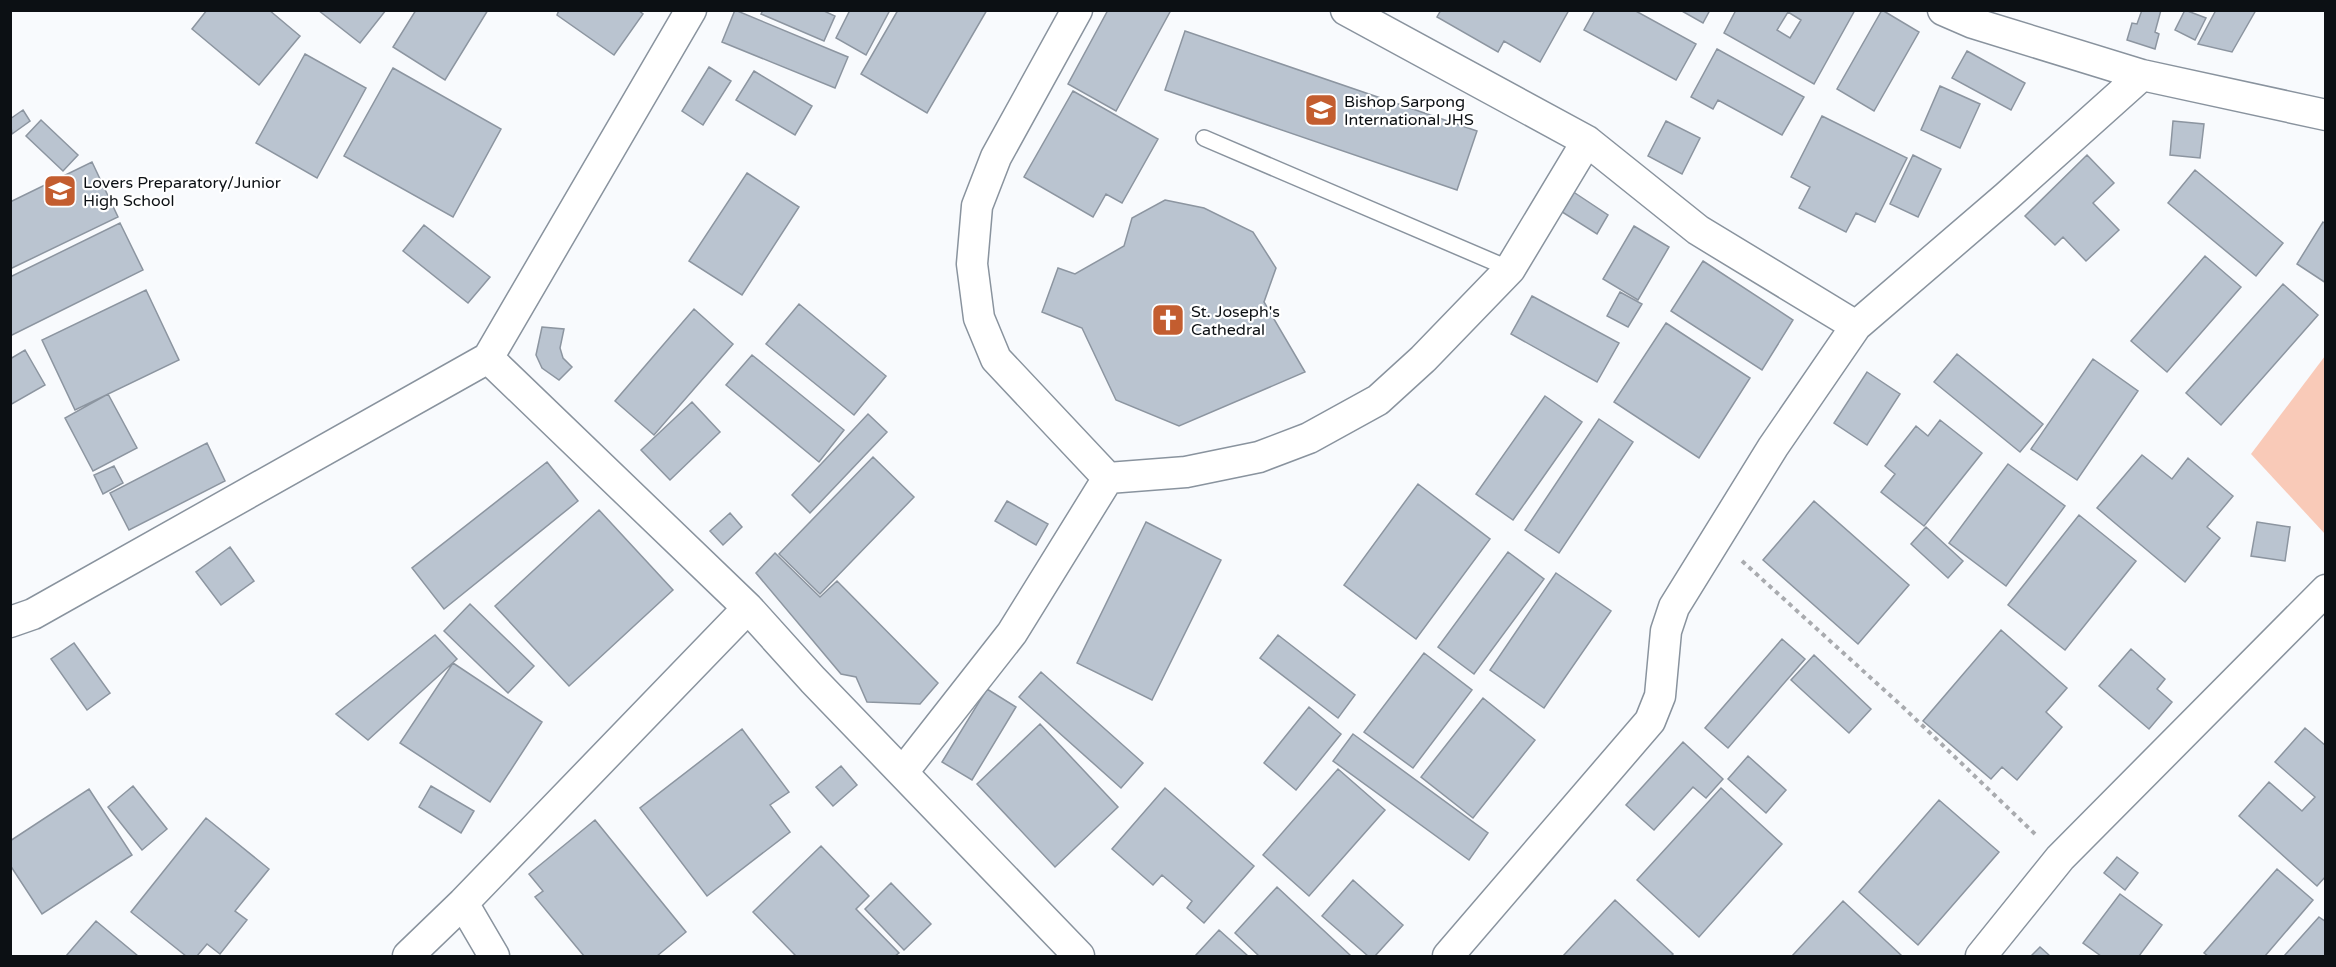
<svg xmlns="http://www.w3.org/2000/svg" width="2336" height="967" viewBox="0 0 2336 967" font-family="'Varela Round',sans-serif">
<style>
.green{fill:#f9cab8}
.building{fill:#bac4d0;stroke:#8c95a0;stroke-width:1.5;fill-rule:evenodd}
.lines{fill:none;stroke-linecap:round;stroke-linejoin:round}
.service-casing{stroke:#89939e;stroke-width:18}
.minor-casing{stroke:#89939e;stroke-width:33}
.path{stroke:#a9abaf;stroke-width:4;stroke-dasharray:4.5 4.5;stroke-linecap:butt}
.service{stroke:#fff;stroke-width:15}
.minor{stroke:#fff;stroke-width:30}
.labels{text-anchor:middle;stroke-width:4.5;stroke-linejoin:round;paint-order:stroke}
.poi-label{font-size:16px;fill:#0c1014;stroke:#fff;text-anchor:start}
</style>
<rect width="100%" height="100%" fill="#f8fafd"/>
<path class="green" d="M2325,356v178l-74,-80z"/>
<path class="building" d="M207,10h62l31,26 -41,49 -67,-56z
M318,10h68l-26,33z
M416,10h72l-43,70 -52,-33z
M559,10h79l5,4 -29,41 -57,-40z
M735,10l113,47 -13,31 -113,-46z
M763,10h59l13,6 -11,25 -63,-27z
M850,10h40l-24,45 -30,-17z
M898,10h89l-60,103 -66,-39z
M1108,10h63l-55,101 -48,-27z
M1441,10h128l-29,52 -36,-21 -6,11 -61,-35z
M1595,10h39l62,34 -20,36 -92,-50z
M1680,10h30l-7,13z
M1736,10h119l-41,74 -90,-51zM1788,12l13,8 -11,18 -13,-8z
M1882,10l37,22 -45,79 -37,-22z
M2142,10h19l-6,22 4,2 -4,15 -28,-9 5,-17 5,1z
M2185,10l21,8 -11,22 -20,-10z
M2216,10h40l-24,42 -34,-8z
M1185,31l292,100 -20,59 -292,-100z
M1717,49l87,48 -22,38 -64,-35 -5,9 -22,-12z
M1967,51l58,32 -14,27 -59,-32z
M305,54l61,34 -49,90 -61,-35z
M709,67l22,14 -28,44 -21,-14z
M393,68l108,61 -48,88 -109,-61z
M754,71l58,35 -17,29 -59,-35z
M1940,86l40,18 -20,44 -39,-18z
M1073,91l85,48 -36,64 -16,-9 -13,23 -69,-40z
M23,110l7,11 -18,13 -2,-15z
M1822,116l85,42 -32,64 -19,-9 -10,19 -47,-24 11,-21 -19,-10z
M41,120l37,35 -15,16 -37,-35z
M1666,121l34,17 -18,36 -34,-18z
M2173,121l31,3 -4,34 -30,-3z
M1913,155l28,14 -23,48 -28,-13z
M2087,155l27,28 -21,20 26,27 -33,31 -23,-24 -8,8 -30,-29z
M92,162l26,55 -108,52v-67z
M2195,170l88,73 -27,33 -88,-73z
M747,173l52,34 -57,88 -53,-34z
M1572,191l36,24 -11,19 -38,-24z
M1165,200l39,8 49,24 23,36 -12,34 41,70 -126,54 -63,-26 -34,-72 -40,-16 16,-44 17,6 49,-28 8,-28z
M2323,222l3,2v59l-29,-19z
M120,223l23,47 -133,66v-59z
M424,225l66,52 -22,26 -65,-52z
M1634,226l35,21 -31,53 -35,-21z
M2205,256l36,31 -74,85 -36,-31z
M1703,261l90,59 -31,50 -91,-59z
M2283,284l35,31 -97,110 -35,-32z
M146,290l33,70 -104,50 -33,-70z
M1620,292l22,12 -14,23 -21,-11z
M1532,296l87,47 -22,39 -86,-48z
M799,304l87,72 -32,39 -88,-71z
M694,309l39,35 -79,91 -39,-34z
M1666,323l84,55 -51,80 -85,-56z
M542,327l22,2 -4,19 3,10 9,9 -13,13 -17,-12 -6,-13z
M25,350l20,35 -35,20v-46z
M1957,354l86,70 -23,28 -86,-70z
M752,355l92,75 -25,32 -93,-77z
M2093,359l45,32 -61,89 -46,-31z
M1867,372l33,22 -33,51 -33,-22z
M108,394l29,54 -44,23 -28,-53z
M1545,396l37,26 -69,98 -37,-26z
M692,402l28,30 -50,48 -29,-30z
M868,414l19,18 -77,81 -18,-18z
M1599,419l34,23 -74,111 -34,-23z
M1940,420l42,33 -58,73 -43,-34 14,-18 -10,-8 31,-40 12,10z
M207,443l18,38 -96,49 -19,-37z
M2142,455l30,24 16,-21 45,38 -26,31 13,11 -35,44 -88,-74z
M873,457l41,40 -94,97 -41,-40z
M547,462l31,39 -134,108 -32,-41z
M2008,464l57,42 -59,80 -57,-43z
M114,466l9,17 -20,11 -9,-19z
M1418,484l72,55 -74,100 -72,-54z
M1007,501l41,23 -12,21 -41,-24z
M1814,501l95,84 -51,59 -95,-84z
M599,510l74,80 -104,96 -74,-80z
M730,513l12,14 -19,18 -13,-14z
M2079,515l57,46 -71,89 -57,-45z
M1146,522l75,38 -69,140 -75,-37z
M2257,522l33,5 -5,34 -34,-5z
M1926,527l37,34 -15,17 -37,-34z
M230,547l24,34 -33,24 -25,-33z
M1508,552l36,27 -70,95 -36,-27z
M775,553l45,44 17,-16 101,102 -18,21 -53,-2 -11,-25 -15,-3 -85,-101z
M1556,573l55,38 -67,97 -54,-38z
M470,604l64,62 -26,27 -64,-62z
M2001,630l66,58 -21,24 16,15 -45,53 -15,-13 -11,12 -68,-58z
M435,635l22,24 -89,81 -32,-26z
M1278,635l77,60 -17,23 -78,-60z
M1782,639l23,20 -77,89 -23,-20z
M74,643l36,50 -23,17 -36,-51z
M2131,649l34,30 -8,10 15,13 -23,27 -50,-43z
M1424,653l48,37 -59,78 -49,-36z
M1814,655l57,54 -22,24 -58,-53z
M453,663l89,59 -52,80 -90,-59z
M1041,672l102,91 -22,25 -102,-91z
M987,689l29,18 -44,73 -30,-18z
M1483,698l52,42 -62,78 -52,-41z
M1309,707l32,27 -45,56 -32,-27z
M1040,724l78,83 -63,60 -78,-83z
M2305,728l21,18v130l-9,10 -78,-70 30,-34 33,29 13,-14 -40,-35z
M742,729l47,63 -19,13 20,27 -83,64 -67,-88z
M1353,734l135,99 -19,27 -136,-99z
M1683,742l40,37 -17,19 -13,-11 -39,43 -28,-25z
M1748,756l38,34 -20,23 -38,-34z
M841,766l16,19 -24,21 -17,-19z
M1338,769l47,41 -76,86 -46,-41z
M133,786l34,43 -25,21 -34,-43z
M431,786l43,25 -13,22 -42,-26z
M1165,788l89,78 -50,57 -17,-15 5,-7 -30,-26 -9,10 -41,-36z
M1721,788l61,56 -83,93 -62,-57z
M89,789l43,66 -90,59 -32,-49v-24z
M1939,800l60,52 -81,93 -59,-53z
M206,818l63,51 -34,42 12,9 -27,34 -13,-10 -10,12h-11l-55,-44z
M595,820l91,112 -29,24h-73l-49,-59 8,-6 -14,-17z
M821,846l48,50 -13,13 43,44 -4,3h-99l-43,-44z
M2117,857l21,16 -13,17 -21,-17z
M2277,869l36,31 -48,56h-57l-4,-3z
M1353,880l50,45 -28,31h-7l-46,-40z
M891,883l40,41 -27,26 -39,-41z
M1277,887l74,69h-92l-24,-23z
M2120,894l42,31 -23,31h-38l-18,-13z
M1615,900l58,54 -2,2h-108z
M1843,901l59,55h-110z
M2319,917l7,5v34h-42z
M96,921l42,35h-72z
M1219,930l29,26h-53z
M2040,947l10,9h-19z"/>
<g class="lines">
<defs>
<path id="service" d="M1204,138l306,131"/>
<path id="minor" d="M1077,10l-81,147 -19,49 -5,58 7,54 17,41 112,119 78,-6 73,-15 50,-19 69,-38 45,-41 87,-90 77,-128
M1346,10l241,131 111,89 158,96 150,-129 136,-122
M1943,10l30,13 169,52 184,40
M488,358l260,250 65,72 266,276
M10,622l23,-8 455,-256 203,-348
M903,772l109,-139 96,-155
M463,903l31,53
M408,956l55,-53 285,-295
M1448,956l202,-235 10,-25 6,-65 8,-24 99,-160 83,-121
M1981,956l79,-98 266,-268"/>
</defs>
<use href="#service" class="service-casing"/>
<use href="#minor" class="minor-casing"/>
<path class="path" d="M1742,561l162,147 131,126"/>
<use href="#service" class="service"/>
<use href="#minor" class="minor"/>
</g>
<defs>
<symbol id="school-square" viewBox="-11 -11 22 22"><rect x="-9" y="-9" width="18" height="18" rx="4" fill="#c35d2f" stroke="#fff"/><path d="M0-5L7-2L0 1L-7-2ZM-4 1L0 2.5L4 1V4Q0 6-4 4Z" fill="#fff"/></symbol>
<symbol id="church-square" viewBox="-11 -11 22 22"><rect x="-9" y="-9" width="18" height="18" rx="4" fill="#c35d2f" stroke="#fff"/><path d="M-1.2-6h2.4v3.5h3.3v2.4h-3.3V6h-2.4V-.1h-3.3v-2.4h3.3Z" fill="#fff"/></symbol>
</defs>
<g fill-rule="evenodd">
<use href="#school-square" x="1302" y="91" width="38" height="38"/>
<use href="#school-square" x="41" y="172" width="38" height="38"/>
<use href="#church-square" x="1149" y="301" width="38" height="38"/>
</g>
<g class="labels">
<g class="poi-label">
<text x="1344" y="107">Bishop Sarpong<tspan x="1344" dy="18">International JHS</tspan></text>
<text x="83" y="188">Lovers Preparatory/Junior<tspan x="83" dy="18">High School</tspan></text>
<text x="1191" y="317">St. Joseph's<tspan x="1191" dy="18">Cathedral</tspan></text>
</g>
</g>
<rect width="2336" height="967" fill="none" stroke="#0c1014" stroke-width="24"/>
</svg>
